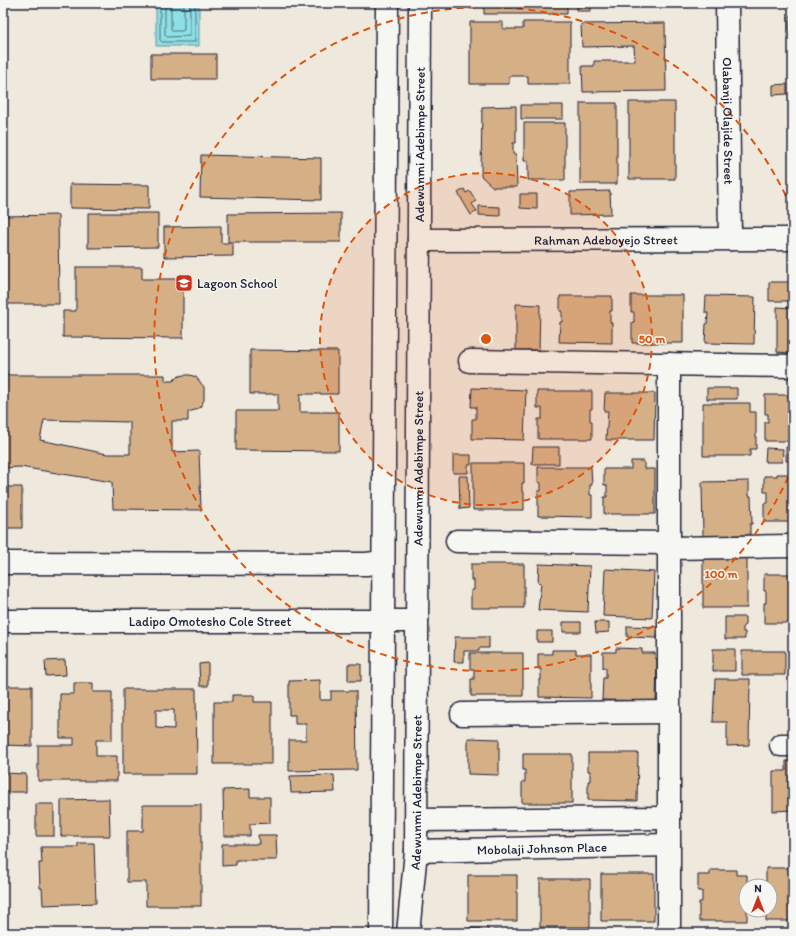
<svg xmlns="http://www.w3.org/2000/svg" width="796" height="936" viewBox="0 0 796 936" font-family="Itim,sans-serif">
<style>
.water{fill:#8ee0e5;stroke:#6394a1}
.lines{fill:none;stroke-linecap:round;stroke-linejoin:round}
.shore{stroke:#4d6e7f;stroke-width:1}
.building{fill:#d5b087;stroke:#22223b;fill-rule:evenodd}
.minor-casing{stroke:#22223b;stroke-width:25}
.major-casing{stroke:#22223b;stroke-width:25}
.minor{stroke:#f6f6f2;stroke-width:22}
.major{stroke:#f6f6f2;stroke-width:22}
.ring{fill:none;stroke:#de560e;stroke-width:2;stroke-dasharray:7 5}
.labels{text-anchor:middle;stroke-width:3;stroke-linejoin:round;paint-order:stroke}
.street-label{font-size:13px;fill:#22223b;stroke:#f6f6f2}
.poi-label{font-size:13px;fill:#22223b;stroke:#f6f6f2;text-anchor:start}
.centre{fill:#de560e;stroke:#f6f6f2;stroke-width:2}
.ring-label{font-size:12px;text-anchor:middle;font-weight:bold;fill:#de560e;stroke:#f6f6f2;stroke-width:3;stroke-linejoin:round;paint-order:stroke}
</style>
<rect width="100%" height="100%" fill="#efe8dd"/>
<filter id="ink" filterUnits="userSpaceOnUse"><feTurbulence type="fractalNoise" baseFrequency=".025" numOctaves="2"/><feDisplacementMap in="SourceGraphic" scale="8" xChannelSelector="R" yChannelSelector="G"/><feConvolveMatrix kernelMatrix="1 2 1 2 8 2 1 2 1" color-interpolation-filters="sRGB"/></filter>
<g filter="url(#ink)">
<path class="water" d="M156,3h43v43h-43z"/>
<g class="lines">
<path class="shore" d="M160,3v37l2,2h33v-39
M165,3v32l2,2 23,-1v-33
M171,3v26l2,2h9l2,-1v-27"/>
</g>
<path class="building" d="M484,3h83v11h-83z
M577,3h14v8h-14z
M788,3h5v27h-4v-14h4v-13z
M470,22h33v7h20v-7h47v62h-42v-8h-19v8h-39z
M665,23l1,68 -83,1 -1,-26h12v-5h41l-1,-15 -52,1 -1,-23z
M151,54h65v25h-65z
M787,84v10l-14,1v-10z
M629,102h46v77h-46z
M580,103h37v81h-37z
M521,105h42v14h-42z
M516,106v37h-3v11h3l1,33h-24l-12,-11 1,-69z
M524,123h41v57h-37v-19h-4z
M201,155l120,3v42l-121,-3z
M70,184l79,1v24l-79,-1z
M464,189l2,4 4,-2 6,10 -4,3 5,7 -6,4 -13,-22z
M610,191l1,23 -41,1v-23z
M520,194h17v15l-17,-1z
M479,206l21,1v9l-21,-1z
M88,213h70v34l-70,1z
M341,213v29h-113v-28z
M58,215l1,89h-56v-88z
M221,226v17h12v13l-69,1v-30z
M76,267h66v12h41v59l-120,-1v-26h13z
M769,282h23v19h-23z
M631,295h52v48h-51v-21h2v-10h-3z
M560,296h52v15h-2v11l2,1v20l-53,-1 1,-20h2v-11h-2z
M706,296l49,1 -1,47 -49,-1 1,-19h1l1,-11h-3z
M516,304l24,1 -1,45h-23z
M777,307l15,1 -1,45 -14,-1z
M250,350l88,1v43h-38v18h39v39l-103,-1v-39h42v-17h-28z
M3,375h162v6h8l4,-4 6,-2h7l6,2 8,10v13l-4,7 -5,3 -7,2v9h-16v31l27,-1 2,59 -88,-1 -1,-27 -92,-15 -17,1zM44,420l86,2v32h-23l-67,-14z
M472,388l54,2 -2,50 -52,-1v-20h4v-12h-5z
M707,388h30v11h-30z
M537,391h55v18h-2v12h2v18h-54v-20h4v-11h-5z
M605,393h50l-1,47h-48l2,-29h-4z
M765,395h28v46h-28v-19h3v-8h-3z
M703,403h47v9h6v37h-6v7h-47z
M533,447h26v17h-27z
M786,447h7v14h-7z
M766,448l17,1 -1,13h-17z
M453,455h18v10h-3v8h-15z
M631,461h13v8h11v45h-51v-17h3v-12h-3v-16h27z
M473,463h51v20h-2v9h2v18h-51z
M538,467h53l1,18h-2v10h2v22l-54,-1v-25h3v-8l-3,-1z
M777,474h16v48h-29v-19h4v-11h-4v-16h13z
M459,476h9l1,32 -9,1z
M749,481v15h2l1,28h-2v11l-47,1 -1,-54z
M3,487h19v41h-19z
M703,557h44v51h-44z
M471,564h53v44h-53v-18h3v-10h-3z
M539,564l51,2 -2,46 -50,-2 3,-27 -3,-1z
M605,569l49,3 -2,46 -49,-2z
M764,574h29v49h-29v-20h2v-12h-2z
M725,617h20v9h-2v6h2v7h-20z
M563,622h18v10h-18z
M595,622h14v10l-13,1z
M627,626l31,1 -1,11 -30,-1z
M537,631h15v11h-15z
M455,637h34v11h-10v3h-15v11h-10z
M616,648l26,1v4h13v5l2,1 -1,42 -54,-1 1,-22h3v-10h-3v-16h13z
M713,649h22v22h-22z
M552,650h24v4h15v44l-52,-1v-17h2v-11h-3v-15h14z
M742,651h43v24h-43z
M470,653h53v43h-52v-17h3v-10h-4z
M65,660l1,15 -20,1 -1,-15z
M208,663v23h-8l-1,-22z
M348,664h13v17h-13z
M715,679h35l-1,66 -22,1v-24h-14z
M320,680v20h11v-9h25l1,79 -68,1v-31h17v-16h-11v-9h-6v-34z
M74,683h19v9h19v48h-16v16h21v25h-79v-36h36v-7h-14v-44h14z
M3,686h29v60l-29,-1z
M123,689h73l1,85h-74zM156,710h18v19l-18,-1z
M232,695h22v7h18v62h-58v-62h18z
M468,738l31,1v36l-31,-1z
M588,753h50l-1,48 -49,-1v-19h2v-10h-2z
M523,754h49v49h-50v-21h3v-12h-2z
M786,761h7v49l-20,1v-40h13z
M3,773l23,1v18h-23z
M334,775l1,17 -44,1 -1,-17z
M250,789v8h20v26l-20,1v12h-26l-1,-46z
M109,799l1,37h-49v-36z
M36,804h18v32h-18z
M143,805h58v101h-55v-24h-19v-51h16z
M258,835h18l1,25h-41v5l-14,1v-22h37z
M78,843h16l2,60 -53,2 -1,-17h-2l-1,-25h3l-1,-16h37z
M766,868h27v53h-27v-11h4v-24h-4z
M710,870h26v5h11v46h-48v-19h3v-11h-4v-16h12z
M601,874h53v47h-53z
M468,875h49v46h-49z
M540,879h50v48h-50z
M469,928h19v5h-19z
M493,930l26,1 -1,2h-25z"/>
<g class="lines">
<defs>
<g id="minor">
<path id="s1" d="M727,3l3,236"/>
<path id="s2" d="M419,240l374,-1"/>
<path d="M470,361l323,5"/>
<path d="M669,364v569"/>
<path d="M457,541l212,2"/>
<path d="M669,548l124,-2"/>
<path d="M3,563l363,1 17,-2"/>
<path id="s3" d="M3,621h414"/>
<path d="M462,714l207,-2"/>
<path d="M781,745h12"/>
<path d="M416,820l253,-2"/>
<path id="s4" d="M416,851l253,-6"/>
</g>
<g id="major">
<path d="M381,933l6,-930"/>
<path id="s5" d="M408,933l8,-82 4,-848"/>
</g>
</defs>
<use href="#minor" class="minor-casing"/>
<use href="#major" class="major-casing"/>
<use href="#minor" class="minor"/>
<use href="#major" class="major"/>
</g>
</g>
<circle cx="486" cy="339" r="166" fill="#de560e" fill-opacity=".12"/>
<g class="ring">
<circle cx="486" cy="339" r="166"/>
<path d="M793 466A332 332 0 1 1 793 212"/>
</g>
<defs>
<symbol id="school-square" viewBox="-11 -11 22 22"><rect x="-9" y="-9" width="18" height="18" rx="4" fill="#c8321e" stroke="#f6f6f2"/><path d="M0-5L7-2L0 1L-7-2ZM-4 1L0 2.5L4 1V4Q0 6-4 4Z" fill="#fff"/></symbol>
</defs>
<g fill-rule="evenodd">
<use href="#school-square" x="174" y="273" width="20" height="20"/>
</g>
<g class="labels">
<g class="street-label">
<text dy="5" stroke="none"><textPath href="#s1" startOffset="118">Olabanji Olajide Street</textPath></text>
<text dy="5" stroke="none"><textPath href="#s5" startOffset="789">Adewunmi Adebimpe Street</textPath></text>
<text dy="5" stroke="none"><textPath href="#s2" startOffset="187">Rahman Adeboyejo Street</textPath></text>
<text dy="5" stroke="none"><textPath href="#s5" startOffset="465">Adewunmi Adebimpe Street</textPath></text>
<text dy="5" stroke="none"><textPath href="#s3" startOffset="207">Ladipo Omotesho Cole Street</textPath></text>
<text dy="5" stroke="none"><textPath href="#s5" startOffset="141">Adewunmi Adebimpe Street</textPath></text>
<text dy="5" stroke="none"><textPath href="#s4" startOffset="126">Mobolaji Johnson Place</textPath></text>
</g>
<g class="poi-label">
<text x="197" y="288">Lagoon School</text>
</g>
</g>
<circle cx="486" cy="339" r="6" class="centre"/>
<g class="ring-label">
<text x="652" y="343">50 m</text>
<text x="721" y="578">100 m</text>
</g>
<rect width="796" height="936" fill="none" stroke="#f6f6f2" stroke-width="16"/>
<rect x="8" y="8" width="780" height="920" fill="none" stroke="#22223b" stroke-width="1.5" filter="url(#ink)"/>
<g transform="translate(758 898)"><circle r="19" fill="#f6f6f2" stroke="#a1a1a9"/>
<path d="M0-3L7 15L0 10L-7 15Z" fill="#c8321e"/>
<text y="-6" font-size="11" font-weight="bold" text-anchor="middle" fill="#22223b">N</text>
</g>
</svg>
